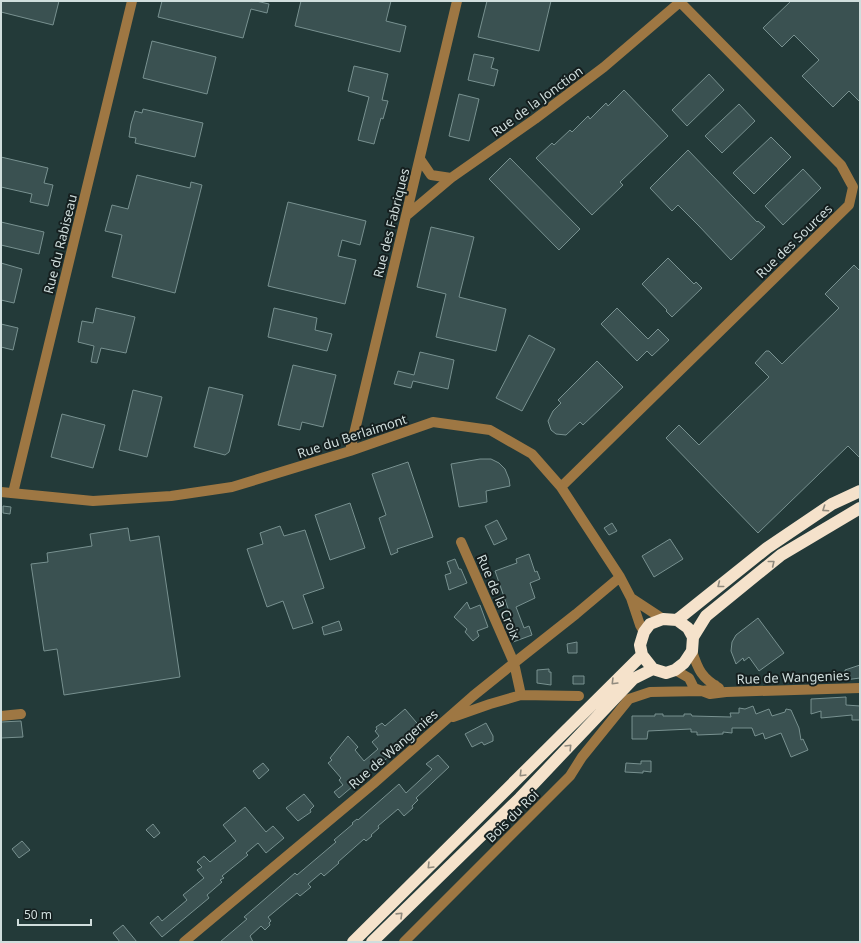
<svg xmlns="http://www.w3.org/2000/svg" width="861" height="943" viewBox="0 0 861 943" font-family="'Noto Sans',sans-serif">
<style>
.building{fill:#3a5151;stroke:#789190}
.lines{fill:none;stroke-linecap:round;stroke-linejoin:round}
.minor{stroke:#9e7743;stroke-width:10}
.highway{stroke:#f5e2cb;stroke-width:12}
.oneway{stroke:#908a7e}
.labels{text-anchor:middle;stroke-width:4;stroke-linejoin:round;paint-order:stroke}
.street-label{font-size:13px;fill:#d0dedd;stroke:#151f1f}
</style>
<rect width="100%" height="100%" fill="#233a39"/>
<path class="building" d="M1,1h58l-6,24 -52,-13z
M162,1h94l13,3 -2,9 -16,-4 -8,29 -85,-21z
M301,1h90l-5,20 20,5 -6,26 -105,-26z
M487,1h64l-12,50 -61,-14z
M791,1h69v101l-11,-11 -16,16 -31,-31 17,-16 -25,-25 -12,12 -19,-19z
M152,41l64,16 -9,37 -64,-16z
M474,54l20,4 -3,10 7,2 -4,16 -26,-6z
M354,66l34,8 -6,26 6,1 -5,18 -2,-1 -7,26 -16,-4 11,-43 -21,-6z
M709,74l15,16 -37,36 -15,-16z
M624,90l44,46 -48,46 3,3 -31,30 -56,-57 16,-15 2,2 16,-15 2,2 16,-16 2,3 16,-16 2,3z
M459,94l20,5 -10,42 -20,-5z
M739,104l16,17 -33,32 -17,-17z
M143,109l60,14 -8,34 -60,-14 1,-5 -7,-1 2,-13 4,-13 7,2z
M771,137l20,20 -37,37 -21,-21z
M688,150l69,72 1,-1 7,6 -34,33 -32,-34 -21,-21 -6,6 -22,-23z
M1,157l47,11 -4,15 9,2 -5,21 -18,-4 2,-8 -31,-7z
M510,158l70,71 -21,21 -70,-71z
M803,169l18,19 -38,37 -18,-19z
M137,175l53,13 1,-6 11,3 -27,108 -63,-16 10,-42 -17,-4 7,-26 16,4z
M288,202l78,19 -6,24 -18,-5 -4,16 18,4 -11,44 -77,-18z
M1,222l43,10 -5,22 -38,-9z
M431,227l43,10 -15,60 47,12 -10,42 -60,-14 10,-43 -29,-7z
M668,258l26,26 2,-2 6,6 -30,29 -6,-6 1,-1 -25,-26z
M1,263l21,6 -8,34 -13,-3z
M854,265l6,6v187l-12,-12 -90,87 -92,-95 13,-13 20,20 70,-68 -14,-14 11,-12h3l13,13 57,-56 -14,-14z
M96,308l39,9 -9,36 -25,-5 -4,15 -6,-1 3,-16 -16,-4 4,-21 11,2z
M274,308l43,10 -2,12 17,4 -5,17 -59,-14z
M617,308l31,31 10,-10 11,11 -17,16 -5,-5 -10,10 -36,-37z
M1,324l17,4 -5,22 -12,-3z
M529,335l26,14 -33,62 -26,-13z
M420,352l34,8 -6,29 -35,-8 -2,7 -17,-4 4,-13 16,4z
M597,361l26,26 -40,38 -3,-3 -14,13 -10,-1 -5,-4 -3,-9 5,-10 8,-8 -3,-3z
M293,365l43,10 -13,52 -21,-5 -2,8 -22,-5z
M209,387l34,8 -14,57 -4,3 -31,-8z
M133,390l29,7 -15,60 -28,-7z
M62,414l43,11 -12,43 -42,-11z
M480,459h11l8,4 6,6 4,10 1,7 -24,5 1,11 -28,5 -8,-43z
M408,462l25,75 -36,12 1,3 -7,3 -12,-37 7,-3 -14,-41z
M350,503l15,45 -35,12 -15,-45z
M3,506l8,1 -1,7 -7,-1z
M497,520l10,19 -13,6 -9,-19z
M612,523l5,8 -8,4 -5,-7z
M280,526l4,10 21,-6 19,58 -21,7 10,28 -20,6 -10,-28 -16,6 -20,-58 16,-5 -3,-11z
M128,528l2,13 29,-5 21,141 -116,18 -7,-46 -13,2 -13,-87 17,-2 -1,-9 45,-7 -2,-12z
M670,539l13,20 -29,18 -12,-21z
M529,554l6,18 2,-1 3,8 -10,4 5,15 -19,9 8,21 5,-2 3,9 -19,7 -9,-22 7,-3 -16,-46 22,-8 -1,-4z
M455,559l4,10h2l6,14 -18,7 -4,-15 6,-2 -4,-11z
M467,602l3,7 10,-4 8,22 -11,4 2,5 -6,5 -8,-9 2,-3 -13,-12z
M758,618l26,35 -25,18 -10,-14 -5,4 -1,-3 -7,6 -5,-13 1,-9 4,-7z
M339,621l3,9 -18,5 -2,-8z
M577,642v11h-9l-1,-9z
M860,665v13l-15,2v-10z
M549,669v3h2v13l-14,-2v-13z
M573,676h11v8h-11z
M846,697v8l14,1v14h-8v-5l-31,3v-7l-10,3v-15z
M753,706l3,8 13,-5 3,7 13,-4 1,-3 5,1 8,18 2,12 2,-1 5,11 -17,7 -10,-24 -16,6 -2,-6 -8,3 -3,-8h-20v5l-9,-1v2l-26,1v-3h-6v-3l-43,2 -1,8h-15v-23h23v-2h8v2h21v-2h7l1,2 39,1 -1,-4h9v-5l6,1z
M405,709l17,20 -19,14 1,2 -32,25 -1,-1 -13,11 1,1 -20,17 -5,-6 9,-7 -4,-5 2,-2 -13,-15 4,-3 -2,-2 18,-22 10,11 -3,3 9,11 14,-12 -6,-7 7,-6 -4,-5 2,-2 -1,-2 6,-4 3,3z
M21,721l2,16 -22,1v-16z
M486,723l7,13v5l-9,4 -2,-3 -10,5 -7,-13z
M438,755l11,12 -33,31 2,2 -6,6 1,2 -9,8 -6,-7 -20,17 1,2 -8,7 1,1 -6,5 -2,-2 -26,23 1,1 -15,13 -3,-3 -13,11 3,3 -11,9 -3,-3 -29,24 3,4 -2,2 1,2 -5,5 -4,-4 -11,10 3,6h-33l27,-23 -3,-2 51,-44 2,2 39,-33 -2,-2 19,-16 -1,-1 5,-4 1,1 41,-36 7,9 26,-24 -6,-5z
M641,761h10v11l-8,-1v2l-18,-1 1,-9 15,1z
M263,763l6,7 -10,9 -6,-8z
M304,794l10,12 -4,4 1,2 -13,9 -12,-13z
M245,807l21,25 7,-6 11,12 -18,15 -8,-10 -12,10 2,2 -26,21 2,2 -4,2 2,2 -15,13 2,3 -47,39 -12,-14 8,-7 4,5 25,-21 -4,-5 21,-17 -7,-8 5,-3 -5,-5 7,-6 6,6 26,-21 -13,-16z
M153,824l7,9 -6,5 -8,-8z
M22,841l8,9 -11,8 -7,-9z
M123,925l14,17h-17l-7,-9z"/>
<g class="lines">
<path class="minor" d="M420,159l11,16 20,3
M406,216l45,-38 84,-59 69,-52 76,-65
M350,451l107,-450
M561,487l288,-282 4,-18 -12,-22 -162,-164
M1,492l92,9 78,-5 61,-9 118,-36 83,-29 57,8 42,24 29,33 59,90 11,21 9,27 4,7
M13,493l119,-492
M461,542l53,121 7,32
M631,598l32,21
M692,651c6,19 10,27 27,37
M675,670l14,8 5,10 16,6 16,-2 134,-4
M1,716l20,-2
M453,717l37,-13 31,-9 58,1
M184,942l189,-158 100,-88 41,-33 62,-49 44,-37
M404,942l166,-166 12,-19 47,-58 21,-7 52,-1 7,-1 6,-5"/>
<path class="highway" d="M677,620l90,-72 65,-44 28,-13
M693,637l-5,-9 -11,-8 -14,-1 -13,5 -6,8 -4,13 2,10 11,14 13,4 9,-3 9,-7 8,-12 1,-14 13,-21 75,-61 79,-47
M353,942l289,-287
M372,942l148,-144 113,-119 20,-10"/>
</g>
<defs><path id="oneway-chevron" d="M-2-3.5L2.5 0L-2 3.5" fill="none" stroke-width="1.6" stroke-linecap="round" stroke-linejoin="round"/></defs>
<g class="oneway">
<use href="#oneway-chevron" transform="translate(825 509) rotate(146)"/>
<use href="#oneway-chevron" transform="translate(772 563) rotate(-39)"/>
<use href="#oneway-chevron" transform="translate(720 585) rotate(142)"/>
<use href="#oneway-chevron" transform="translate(614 682) rotate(135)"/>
<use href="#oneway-chevron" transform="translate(569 747) rotate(-46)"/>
<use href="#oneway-chevron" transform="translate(522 774) rotate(135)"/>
<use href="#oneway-chevron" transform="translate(430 866) rotate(135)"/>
<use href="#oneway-chevron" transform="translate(400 915) rotate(-44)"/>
</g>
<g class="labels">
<g class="street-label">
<text transform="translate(537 101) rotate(-36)" y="5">Rue de la Jonction</text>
<text transform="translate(391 223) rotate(-76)" y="5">Rue des Fabriques</text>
<text transform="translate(794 241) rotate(-44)" y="5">Rue des Sources</text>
<text transform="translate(60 244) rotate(-76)" y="5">Rue du Rabiseau</text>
<text transform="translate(352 436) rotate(-18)" y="5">Rue du Berlaimont</text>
<text transform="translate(499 597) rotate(67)" y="5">Rue de la Croix</text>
<text transform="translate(793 677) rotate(-2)" y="5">Rue de Wangenies</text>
<text transform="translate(393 749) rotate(-41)" y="5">Rue de Wangenies</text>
<text transform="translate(512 816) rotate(-45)" y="5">Bois du Roi</text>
</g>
</g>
<rect width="861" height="943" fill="none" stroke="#d0dedd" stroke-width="4"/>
<path d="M18 919v6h73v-6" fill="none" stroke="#d0dedd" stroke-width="2"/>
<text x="24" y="919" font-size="12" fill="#d0dedd" stroke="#151f1f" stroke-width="3" paint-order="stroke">50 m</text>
</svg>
